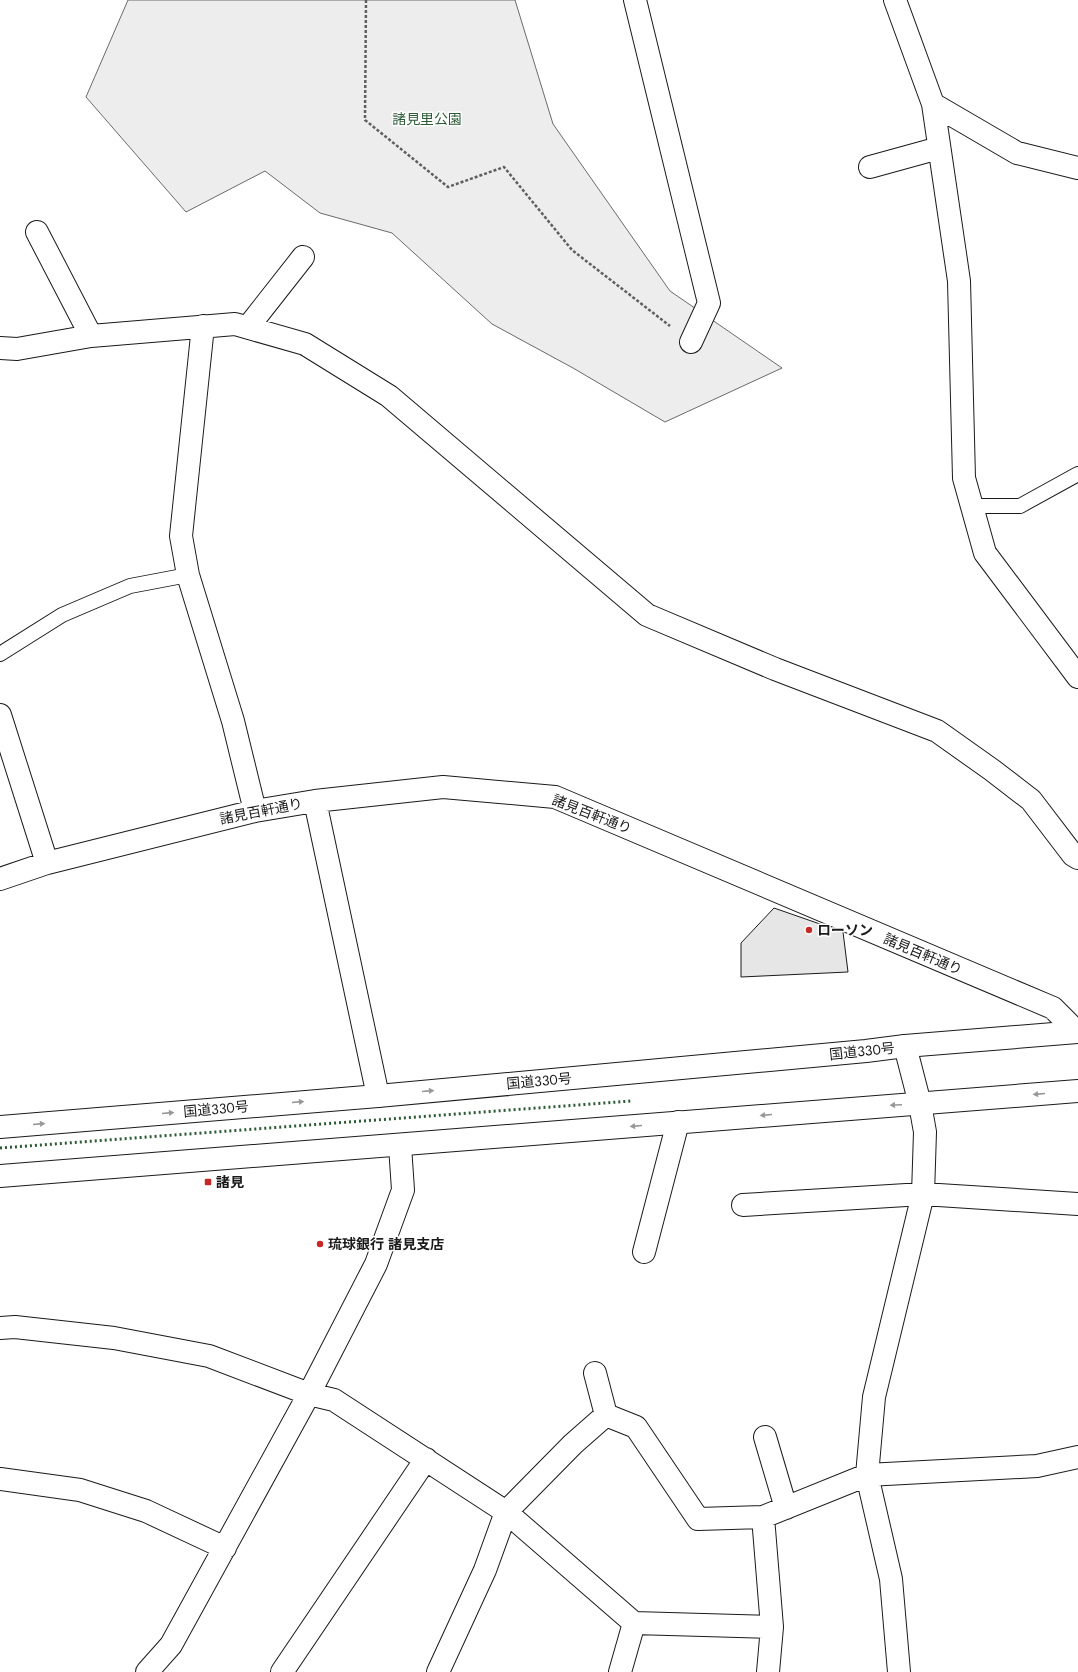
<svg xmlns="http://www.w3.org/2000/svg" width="1078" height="1672" viewBox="0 0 1078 1672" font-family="Jost,'Noto Sans JP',sans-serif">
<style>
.built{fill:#ededed;stroke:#6a6a6a}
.building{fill:#e6e6e6;stroke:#1a1a1a}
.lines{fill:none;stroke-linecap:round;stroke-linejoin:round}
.lane-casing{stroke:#1a1a1a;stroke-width:16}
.street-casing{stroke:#1a1a1a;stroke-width:24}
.highway-casing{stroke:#1a1a1a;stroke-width:24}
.path{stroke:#5f5f5f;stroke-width:2.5;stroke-dasharray:3 2;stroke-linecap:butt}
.lane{stroke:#fff;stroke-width:14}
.street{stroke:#fff;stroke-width:22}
.highway{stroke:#fff;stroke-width:22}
.hedge{stroke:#2b5a34;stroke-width:3;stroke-dasharray:2 3;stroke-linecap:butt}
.oneway{fill:#989898}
.poi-dot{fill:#c62828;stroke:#fff;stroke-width:1.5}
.labels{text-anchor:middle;stroke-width:3;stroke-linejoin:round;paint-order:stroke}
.park-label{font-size:14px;fill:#2b5a34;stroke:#fff}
.street-label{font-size:14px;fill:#1a1a1a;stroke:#fff}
.poi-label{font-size:14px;font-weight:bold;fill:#1a1a1a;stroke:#fff;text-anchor:start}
</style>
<rect width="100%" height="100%" fill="#fff"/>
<path class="built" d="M128,0h387l38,124 117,167 112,77 -117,54 -92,-54 -81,-44 -100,-91 -72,-20 -55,-42 -79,41 -100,-115z"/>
<path class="building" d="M774,908l69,24 5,40 -107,5v-34z"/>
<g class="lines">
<defs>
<path id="lane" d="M972,506h48l58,-32
M0,654l62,-39 68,-29 58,-11"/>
<path id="street" d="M635,0l74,303 -18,39
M895,0l38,104 26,177 5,197 21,75 93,124
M933,104l84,49 61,15
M870,167l69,-19
M37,232l54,104
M203,326l-22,210 7,39 45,146 22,90
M248,327l55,-70
M0,348l17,1 74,-13 144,-12 70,20 84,52 258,219 128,54 162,62 55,39 39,30 42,55 5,3
M0,715l47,148
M315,801l63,295
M0,879l47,-16 208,-52 60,-10 128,-14 112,10 498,211 24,24
M743,1205l180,-11 155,10
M644,1252l34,-130
M0,1328l15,-1 99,11 95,18 100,38 25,6 172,112 128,111
M595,1373l11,42
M765,1437l21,71
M0,1479l80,11 66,21 79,37
M763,1517l9,110 -4,45
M147,1672l24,-27 138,-251 67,-130 27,-74 -3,-44
M282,1672l144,-213
M438,1672l47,-102 21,-58 67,-68 33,-29 30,12 62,92 65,-2 104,-42 170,-9 41,-9
M620,1672l14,-49 138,4
M899,1672l-8,-93 -24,-104 7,-78 49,-203 2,-62 -5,-28 -15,-58"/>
<path id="highway" d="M0,1127l378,-31 488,-45 39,-5 173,-14
M0,1176l1078,-85"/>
</defs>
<use href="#lane" class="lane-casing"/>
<use href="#street" class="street-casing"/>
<use href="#highway" class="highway-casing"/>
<path class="path" d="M366,0l-1,120 83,67 56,-20 68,83 98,76"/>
<use href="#lane" class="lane"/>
<use href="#street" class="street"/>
<use href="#highway" class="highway"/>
<path class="hedge" d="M0,1148l631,-47"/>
</g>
<defs><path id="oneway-solid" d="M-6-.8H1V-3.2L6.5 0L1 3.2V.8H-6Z"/></defs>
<g class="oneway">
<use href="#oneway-solid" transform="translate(428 1091) rotate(-5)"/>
<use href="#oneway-solid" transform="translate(1039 1094) rotate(175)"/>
<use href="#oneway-solid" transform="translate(298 1102) rotate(-5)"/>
<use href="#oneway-solid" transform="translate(896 1105) rotate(177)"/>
<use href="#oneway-solid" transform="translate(168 1113) rotate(-5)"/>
<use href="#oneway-solid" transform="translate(766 1115) rotate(175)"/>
<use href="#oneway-solid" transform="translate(39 1124) rotate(-5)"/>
<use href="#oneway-solid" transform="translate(636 1126) rotate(175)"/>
</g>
<g class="poi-dot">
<circle cx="809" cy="930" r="4"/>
<rect x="204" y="1178" width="8" height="8" rx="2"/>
<circle cx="320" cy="1244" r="4"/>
</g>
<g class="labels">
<g class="park-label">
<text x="427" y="124">諸見里公園</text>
</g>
<g class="street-label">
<text transform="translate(261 811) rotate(-11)" y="5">諸見百軒通り</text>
<text transform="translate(592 814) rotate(21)" y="5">諸見百軒通り</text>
<text transform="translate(923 954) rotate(23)" y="5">諸見百軒通り</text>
<text transform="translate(862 1051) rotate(-6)" y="5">国道330号</text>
<text transform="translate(539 1081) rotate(-5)" y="5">国道330号</text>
<text transform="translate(216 1109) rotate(-5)" y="5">国道330号</text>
</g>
<g class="poi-label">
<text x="817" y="935">ローソン</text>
<text x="216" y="1187">諸見</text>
<text x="328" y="1249">琉球銀行 諸見支店</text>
</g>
</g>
</svg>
